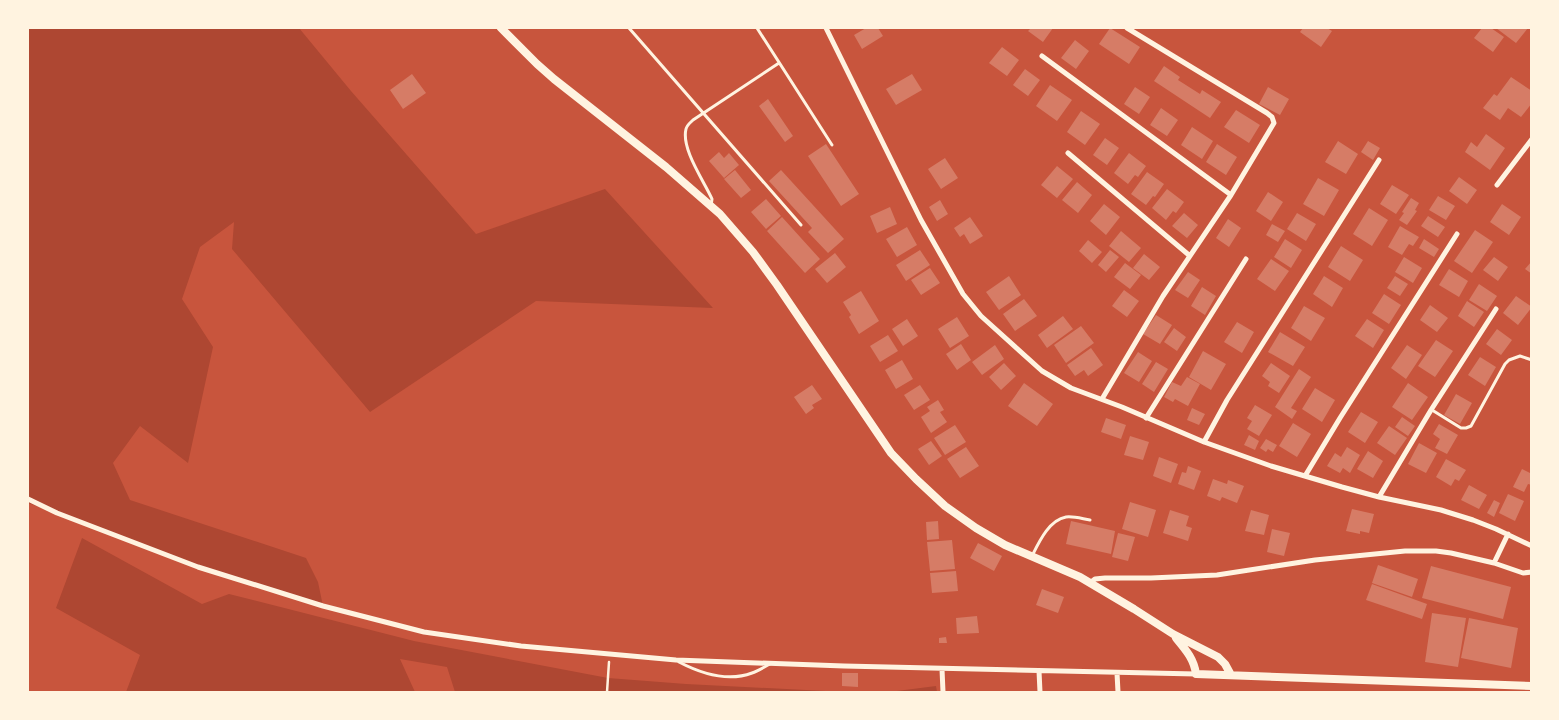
<svg xmlns="http://www.w3.org/2000/svg" width="1559" height="720" viewBox="0 0 1559 720" font-family="'DM Sans',sans-serif">
<style>
.green{fill:#ae4732}
.building{fill:#d67c66}
.lines{fill:none;stroke-linecap:round;stroke-linejoin:round}
.path{stroke:#fff3e0;stroke-width:2.5}
.service{stroke:#fff3e0;stroke-width:3}
.minor{stroke:#fff3e0;stroke-width:5}
.tertiary{stroke:#fff3e0;stroke-width:8}
</style>
<rect width="100%" height="100%" fill="#c8553d"/>
<path class="green" d="M28,28h271l52,63 125,143 129,-45 108,119 -177,-7 -166,111 -138,-163 2,-27 -34,25 -18,52 31,48 -25,116 -48,-37 -27,37 17,37 176,58 12,24 5,24 -83,-25 -183,-68 -29,-10z
M82,538l120,66 27,-10 185,47 194,37 78,6 159,8h-390l-8,-25 -47,-8 15,33h-289l14,-37 -84,-47z
M936,686l1,6h-48z"/>
<path class="building" d="M866,28h12l5,8 -21,13 -8,-14z
M1031,28h22l-10,14 -15,-11z
M1110,28l30,19 -11,17 -30,-20z
M1303,28h24l5,3 -11,16 -21,-15z
M1482,28h9l13,9 -11,15 -19,-14z
M1496,28h32l-12,15z
M1075,40l14,11 -13,18 -15,-11z
M1002,47l17,13 -12,16 -18,-13z
M1164,66l16,11 -2,3 22,14 2,-4 19,12 -11,16 -56,-37z
M1025,69l15,11 -12,16 -15,-11z
M412,74l14,19 -23,16 -13,-19z
M912,74l10,16 -26,15 -10,-16z
M1511,77l21,14v12l-11,14 -13,-9 -8,12 -17,-12 11,-14 3,2z
M1050,85l22,15 -15,21 -21,-15z
M1135,87l15,10 -11,17 -15,-10z
M1268,87l21,12 -9,16 -21,-11z
M768,99l25,37 -8,6 -26,-36z
M1161,108l17,12 -11,16 -17,-11z
M1236,110l24,15 -11,18 -25,-16z
M1081,111l19,13 -15,21 -18,-13z
M1192,127l21,14 -11,18 -21,-14z
M1486,134l19,14 -15,22 -25,-18 6,-10 6,5z
M1105,138l14,10 -12,17 -14,-10z
M1338,141l20,13 -12,20 -21,-12z
M1368,141l12,7 -7,12 -12,-8z
M826,144l33,50 -18,12 -33,-50z
M1217,144l20,13 -11,18 -20,-13z
M719,152l5,6 5,-5 10,12 -15,13 -15,-17z
M1129,153l17,13 -8,11 -3,-2 -7,9 -14,-11z
M945,158l13,20 -17,11 -13,-20z
M1057,166l16,13 -16,19 -16,-13z
M735,170l16,20 -10,8 -17,-19z
M781,170l63,69 -16,14 -20,-21 4,-4 -43,-47z
M1147,172l17,12 -9,13 -2,-1 -7,9 -15,-11z
M1459,177l18,13 -10,14 -18,-13z
M1318,178l21,12 -15,26 -21,-12z
M1077,182l15,13 -14,18 -16,-13z
M1392,185l17,10 -13,19 -16,-10z
M1167,189l17,13 -8,11 -3,-2 -7,9 -14,-12z
M1268,192l15,10 -12,19 -15,-10z
M1438,196l17,10 -9,14 -17,-10z
M1411,198l8,5 -4,7 2,1 -10,14 -8,-5 5,-7 -2,-1z
M766,199l15,17 -15,13 -15,-17z
M940,200l8,14 -11,7 -8,-14z
M1104,204l16,13 -14,18 -16,-14z
M1502,204l19,13 -12,18 -19,-13z
M890,207l7,17 -20,9 -7,-17z
M1369,208l19,12 -16,26 -19,-12z
M1184,213l14,12 -11,13 -15,-12z
M1297,213l19,11 -10,17 -19,-12z
M1428,216l17,11 -7,10 -17,-11z
M782,217l38,42 -15,14 -38,-42z
M970,217l13,19 -13,8 -6,-10 -4,3 -6,-9z
M1228,219l13,9 -12,19 -13,-9z
M1272,224l13,7 -7,11 -12,-7z
M1400,226l19,11 -6,9 -4,-2 -7,11 -14,-8z
M907,227l10,18 -20,12 -11,-18z
M1475,230l18,12 -21,31 -18,-12z
M1121,231l20,17 -12,14 -20,-16z
M1285,239l17,11 -11,18 -17,-11z
M1424,239l15,10 -5,8 -15,-9z
M1088,240l14,12 -10,11 -13,-12z
M1341,246l22,14 -13,21 -22,-14z
M920,250l10,15 -24,16 -10,-16z
M1110,250l9,7 -13,15 -8,-7z
M835,253l11,14 -19,16 -12,-14z
M1144,254l16,13 -11,13 -16,-12z
M1404,257l18,11 -9,15 -18,-11z
M1494,257l14,10 -10,14 -15,-11z
M1271,259l18,12 -14,20 -18,-12z
M1532,261v13l-7,-5z
M1125,263l16,12 -11,14 -16,-12z
M930,268l10,15 -19,12 -10,-15z
M1449,269l19,12 -9,16 -20,-12z
M1188,272l12,8 -12,18 -13,-8z
M1009,276l12,19 -22,15 -13,-18z
M1324,276l19,12 -11,19 -19,-13z
M1395,276l13,8 -8,12 -13,-8z
M1479,284l18,12 -10,15 -18,-11z
M1202,287l14,9 -11,19 -14,-9z
M1124,290l15,11 -12,16 -15,-11z
M861,291l18,30 -20,13 -10,-17 2,-2 -8,-13z
M1384,294l17,11 -12,19 -17,-11z
M1516,296l16,11 -14,18 -15,-12z
M1024,299l13,17 -22,15 -12,-17z
M1467,301l17,11 -10,15 -16,-11z
M1430,305l18,13 -11,14 -17,-12z
M1304,306l21,12 -14,23 -20,-13z
M1156,315l16,10 -12,19 -17,-10z
M1063,316l10,13 -26,19 -9,-13z
M957,317l12,19 -19,12 -12,-19z
M907,319l11,17 -15,10 -11,-17z
M1367,319l17,11 -11,18 -18,-12z
M1237,322l17,10 -12,21 -18,-11z
M1081,326l13,17 -28,20 -12,-18z
M1174,328l12,9 -9,14 -13,-9z
M1497,329l15,11 -11,15 -15,-11z
M1280,332l25,15 -12,19 -25,-14z
M888,335l10,16 -18,11 -10,-16z
M1436,340l17,11 -18,26 -17,-11z
M961,344l10,16 -14,10 -11,-16z
M995,345l9,14 -22,16 -10,-13z
M1407,345l15,10 -16,24 -15,-11z
M1091,348l12,17 -15,11 -4,-6 -9,6 -8,-11z
M1203,351l23,13 -15,26 -22,-13z
M1138,352l14,9 -13,21 -15,-9z
M1480,357l16,10 -11,19 -17,-11z
M902,360l11,19 -17,10 -11,-19z
M1156,362l12,7 -14,23 -12,-8z
M1004,363l12,13 -15,14 -12,-13z
M1271,363l19,13 -11,17 -11,-7 2,-4 -8,-6z
M1299,369l12,8 -20,31 6,3 -5,8 -17,-12z
M1187,377l13,7 -12,22 -13,-7 -2,3 -9,-5 8,-15 9,4z
M1024,383l29,21 -16,22 -29,-20z
M1408,383l20,14 -16,23 -20,-13z
M812,385l10,14 -10,6 2,3 -8,6 -12,-17z
M920,385l10,15 -16,10 -10,-15z
M1315,388l20,12 -13,22 -20,-13z
M1456,394l16,9 -12,21 -16,-9z
M938,400l6,10 -4,2 7,10 -16,11 -10,-16 9,-6 -3,-4z
M1255,405l17,10 -13,21 -12,-7 5,-8 -5,-3z
M1192,408l13,6 -6,11 -12,-5z
M1361,412l17,10 -13,21 -17,-11z
M1402,417l13,9 -7,10 -13,-9z
M1106,418l20,7 -5,14 -20,-7z
M1293,423l18,11 -14,23 -18,-11z
M1439,424l19,11 -11,19 -12,-6 5,-9 -7,-5z
M955,425l11,17 -21,13 -11,-17z
M1389,426l18,12 -12,17 -18,-12z
M1249,435l10,6 -4,9 -11,-5z
M1130,436l19,6 -6,18 -19,-5z
M1266,439l11,6 -4,7 -5,-3 -2,3 -6,-4z
M931,441l11,15 -13,9 -11,-16z
M1419,443l18,10 -11,20 -18,-9z
M966,447l13,19 -19,12 -13,-19z
M1347,447l13,8 -10,18 -7,-5 -3,5 -13,-7 8,-13 6,4z
M1368,451l15,10 -10,17 -16,-9z
M1159,457l19,7 -7,19 -18,-7z
M1446,459l20,11 -7,11 -4,-2 -4,7 -15,-9z
M1188,466l13,5 -7,19 -16,-6 4,-12 4,1z
M1522,469l10,5v11l-4,-1 -4,8 -11,-5z
M1213,479l14,5 1,-4 16,6 -7,17 -15,-6 -2,4 -13,-5z
M1469,485l18,10 -8,14 -18,-9z
M1508,494l16,7 -9,20 -16,-8z
M1494,500l6,3 -6,14 -7,-4z
M1130,502l26,8 -8,27 -26,-8z
M1352,509l22,5 -5,19 -9,-2v3l-14,-3z
M1170,510l19,6 -3,10 6,2 -4,13 -25,-8z
M1251,510l18,5 -5,20 -19,-4z
M938,521l1,18 -12,1 -1,-18z
M1071,521l44,10 -4,23 -45,-10z
M1272,529l18,4 -6,23 -17,-4z
M1118,533l17,4 -7,24 -16,-4z
M952,540l3,29 -25,2 -3,-29z
M978,543l24,13 -8,15 -24,-13z
M1378,565l40,14 -6,18 -40,-14z
M1431,566l80,21 -8,32 -81,-21z
M956,571l2,20 -26,2 -2,-20z
M1372,584l55,20 -5,15 -56,-19z
M1042,589l22,8 -6,16 -22,-8z
M1432,613l34,5 -8,49 -33,-5z
M977,616l2,17 -22,1 -1,-16z
M1469,618l49,10 -7,40 -50,-10z
M946,637l1,6h-8v-5z
M842,673h16v14l-16,-1z"/>
<g class="lines">
<path class="path" d="M607,692l2,-30"/>
<path class="service" d="M629,28l172,197
M757,28l75,117
M711,206l1,-7c-8,-18 -31,-50 -26,-70 1,-4 4,-6 7,-9l86,-57
M1432,410l29,18h5l5,-2 34,-62 4,-4 11,-4 12,4
M1032,556c7,-14 17,-36 34,-39 8,-1 17,2 24,3
M679,662c21,11 49,20 73,11 6,-2 12,-6 18,-9"/>
<path class="minor" d="M826,28l95,192 42,74 18,22 61,55 29,17 51,19 82,35 67,24 71,21 37,10 62,13 32,10 23,9 36,17
M1042,56l189,139
M1068,153l122,103
M1497,185l35,-46
M1102,399l61,-103 68,-101 43,-72 -2,-6 -5,-4 -140,-85
M1146,418l100,-159
M1204,442l23,-42 152,-240
M1305,476l35,-58 117,-184
M1379,497l52,-87 65,-101
M28,499l29,14 141,54 125,39 101,26 97,14 155,14 168,6 352,8
M1494,563l14,-29
M1090,583l5,-4 10,-1h46l66,-3 98,-15 90,-9h31l15,2 43,10 29,10 9,-1
M942,669l1,23
M1039,671l1,21
M1117,673l1,19"/>
<path class="tertiary" d="M501,28l36,36 17,15 112,88 54,47 33,38 24,33 114,168 25,26 29,27 31,22 29,17 75,32 54,32 39,25 45,23 7,7 6,11
M1176,638c10,12 18,21 20,36l336,12"/>
</g>
<rect width="1559" height="720" fill="none" stroke="#fff3e0" stroke-width="58"/>
</svg>
